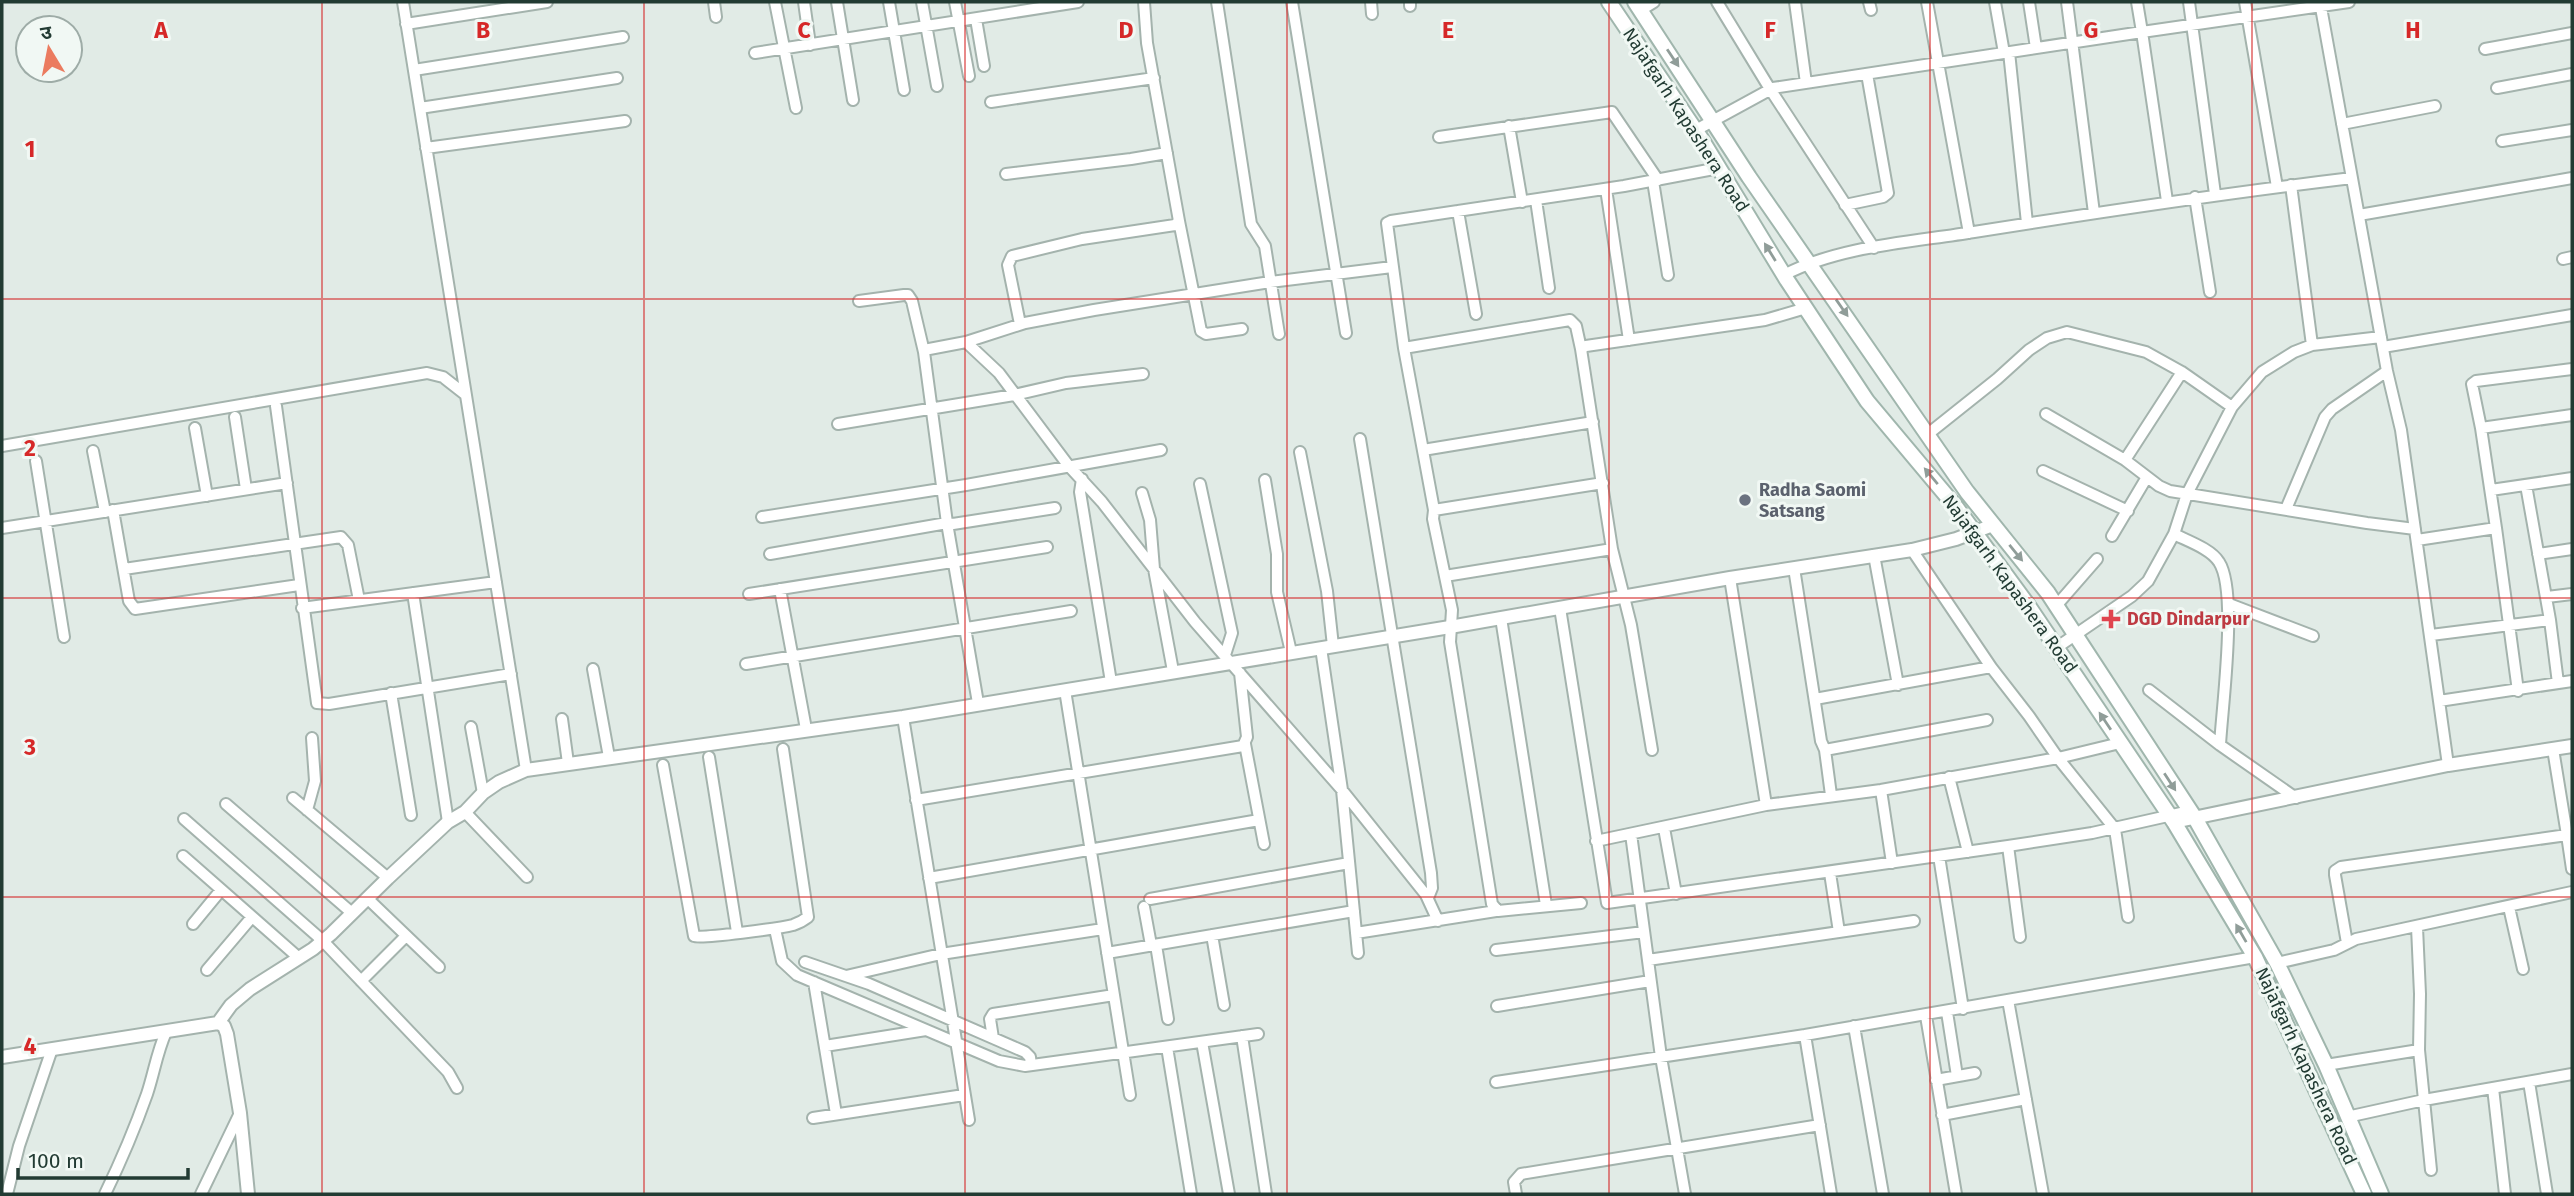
<svg xmlns="http://www.w3.org/2000/svg" width="2574" height="1196" viewBox="0 0 2574 1196" font-family="'Fira Sans','Noto Sans Devanagari',sans-serif">
<style>
.lines{fill:none;stroke-linecap:round;stroke-linejoin:round}
.minor-casing{stroke:#a4b3ad;stroke-width:14}
.tertiary-casing{stroke:#a4b3ad;stroke-width:16}
.secondary-casing{stroke:#a0b6ad;stroke-width:18}
.minor{stroke:#fff;stroke-width:10}
.tertiary{stroke:#fff;stroke-width:12}
.secondary{stroke:#fff;stroke-width:14}
.oneway{fill:#909d99}
.grid{fill:none;stroke:#d62828;stroke-width:2;stroke-opacity:0.55}
.worship-dot{fill:#6b7280;stroke:#f1f8f4;stroke-width:2.5}
.health-dot{fill:#e0444e;stroke:#f1f8f4;stroke-width:2.5}
.labels{text-anchor:middle;stroke-width:6;stroke-linejoin:round;paint-order:stroke}
.street-label{font-size:18px;fill:#223b33;stroke:#f1f8f4}
.worship-label{font-size:18px;font-weight:bold;fill:#5b616d;stroke:#f1f8f4;text-anchor:start}
.health-label{font-size:18px;font-weight:bold;fill:#be3a42;stroke:#f1f8f4;text-anchor:start}
.grid-label{font-size:23px;text-anchor:middle;font-weight:bold;fill:#d62828;stroke:#f1f8f4;stroke-width:6;stroke-linejoin:round;paint-order:stroke}
</style>
<rect width="100%" height="100%" fill="#e1ebe6"/>
<g class="lines">
<defs>
<path id="minor" d="M403,2l123,768
M714,2l2,15
M775,2l21,106
M804,2l6,43
M837,2l16,98
M889,2l15,88
M922,2l15,84
M955,2l14,74
M1217,2l34,222 14,22 14,88
M1292,2l54,331
M1371,2l1,12
M1410,2v4
M1717,2l53,87 104,159
M1795,2l11,81
M1869,2l2,8
M1927,2l42,231
M1995,2l9,51
M2029,2l7,46
M2067,2l27,211
M2189,2l26,192
M2245,2l32,185
M2320,2l67,369 14,59 47,335
M1641,10l13,-8
M976,19l8,47
M406,24l141,-22
M2485,49l87,-16
M2009,52l18,171
M755,53l323,-51
M414,70l209,-33
M2497,88l75,-14
M991,102l163,-24
M420,108l197,-30
M2342,124l93,-18
M1509,126l13,76
M1696,130l77,-42 369,-56 -5,-30
M1439,137l173,-25 46,68
M2502,141l70,-11
M426,148l199,-27
M1006,174l125,-15 36,-6
M1653,181l15,94
M2291,185l21,160
M1606,189l23,151
M2195,197l15,95
M1536,200l13,88
M2167,201l-25,-169 207,-30
M1845,205l38,-8 5,-4 -21,-119
M1458,211l18,103
M2359,215l213,-37
M1179,221l22,110 5,3 36,-5
M2563,259l9,-2
M1784,275c55,-29 129,-33 190,-43 126,-20 252,-39 378,-54
M859,301l45,-6h4l4,6 12,51 23,171 31,180
M1020,324l-12,-59 4,-9 70,-17 93,-14 4,-4 -32,-178 -3,-41
M966,342l33,31 69,92 34,37 93,120 147,168 84,105 12,26
M2383,347l189,-32
M1404,348l166,-28 6,6 5,23
M924,350l42,-8 59,-19 69,-13 176,-28 122,-15
M276,406l41,297 12,1 182,-30
M2046,414l79,46 34,26 11,5 197,32 48,6
M235,417l11,72
M838,424l176,-29 52,-12 77,-9
M195,428l12,68
M2481,428l91,-13
M1928,434l69,-55 32,-29 18,-12 20,-6 79,20 36,20 50,35
M1360,439l71,434 1,15 -4,10
M2,446l425,-73 16,4 23,18
M1423,450l170,-28
M93,451l12,61
M1300,452l27,139 6,55
M2125,460l57,-88
M36,461l28,176
M2043,471l85,40
M1082,479l-2,13 31,190
M1265,480l12,74v38l14,60
M1200,484l32,149 -7,22
M2491,490l81,-12
M1142,493l8,27 4,49 19,102
M2286,509l39,-92 7,-8 55,-38
M113,510l16,91 6,8 164,-24
M1434,510l169,-27
M762,517l204,-32 195,-35
M2,528l285,-45
M2496,528l22,163
M2174,534c14,7 37,15 45,28 19,29 3,145 1,183l76,53
M2112,536l35,-59
M2417,540l79,-12 -15,-100 -9,-44 4,-3 96,-12
M770,554l177,-31 6,1 102,-16
M2538,554l34,-5
M1874,555l24,130
M1794,568l27,173 4,9 6,45
M124,569l217,-32 7,8 11,55
M1445,576l167,-27
M1730,578l36,227
M780,589l26,140
M413,593l35,229
M749,594l298,-47
M2547,597l25,-3
M2229,604l84,32
M2056,606l41,-47
M302,608l194,-26
M1560,608l47,295 401,-57 84,-13 98,-22
M1501,618l45,287
M2550,620l8,63
M2431,635l119,-15 -24,-135
M1321,648l21,142 16,163
M2056,648l76,-52 16,-15 26,-47 13,-40 45,-87 30,-35 32,-20 18,-7 69,-8
M746,664l325,-53
M1991,667l38,49 29,42 57,71 13,88
M593,669l16,88
M1065,690l65,405
M2149,690l71,55
M391,693l20,122
M1815,699l176,-32 -79,-117
M2439,701l133,-20
M903,717l66,403
M562,719l6,44
M471,727l12,66
M1245,744l19,100
M2553,749l14,86 4,-1
M1652,750l-21,-125 -19,-76 -31,-200 5,-3 179,-26 41,-12
M1825,750l162,-30
M709,757l28,175
M663,765l31,171c8,3 87,-8 99,-11 6,-2 10,-4 15,-8l-25,-168
M1949,777l19,75
M1881,790l11,73
M293,798l95,80
M916,800l327,-54 4,-9 -7,-64
M226,804l126,109
M307,810l8,-29 -3,-43
M465,812l62,65
M184,819l139,122 125,131 9,16
M1664,828l12,66
M1631,834l30,223 24,137
M1596,841l170,-36 115,-15 177,-32 62,-15
M2008,846l12,91
M183,856l116,102
M1939,856l24,153
M1830,873l9,59
M929,878l330,-58
M367,898l72,69
M1150,899l199,-36
M1581,903l-83,8 -6,-7 -42,-262 2,-32 -19,-91 1,-9 -30,-162 -17,-125 4,-2 233,-35 95,-18
M1144,907l7,38
M2509,907l14,62
M193,924l28,-34
M2417,927l3,67 -1,56 12,120
M775,929l7,32 15,14 202,86 26,5 233,-32
M1356,933l140,-22
M1212,935l12,70
M2347,943l-12,-68v-4l6,-4 226,-32 5,34
M1156,945l12,74
M1496,950l148,-18
M1107,953l247,-42
M1648,960l266,-39
M805,962l64,22 156,68 5,5 1,8
M2277,963l57,-13 22,-11 216,-47
M207,970l45,-53
M846,976l95,-22 162,-25
M361,981l45,-45
M814,982l22,132
M2008,1000l35,194
M1497,1006l153,-25
M1947,1012l10,64
M1926,1016l30,178
M1854,1026l29,168
M1805,1035l26,159
M1242,1036l24,158
M993,1038l-3,-19 3,-5 121,-19
M1202,1042l27,152
M825,1046l101,-16
M1167,1047l24,147
M2326,1065l93,-15
M1936,1080l39,-7
M1496,1082l309,-47 450,-78
M2529,1082l18,112
M2493,1088l12,106
M1942,1115l84,-16
M2347,1117l77,-17 148,-26
M813,1118l151,-23
M7,1194l12,-48 33,-97
M105,1194c16,-33 30,-66 42,-100 7,-21 10,-42 19,-62
M201,1194l39,-81
M1516,1194l-2,-12 7,-8 299,-49"/>
<path id="tertiary" d="M2174,822l274,-57 124,-19
M218,1023l6,3 3,8 13,79 8,81
M2,1057l216,-34 13,-18 19,-16 63,-40 18,-15 57,-56 60,-56 17,-10 18,-19 16,-11 27,-12 377,-53 547,-90 280,-49 182,-28 44,-11 37,-14"/>
<path id="secondary" d="M1609,2l91,135 87,143 80,121 89,106 71,97 147,218 81,135 109,237
M1635,2l114,175 218,315 81,101 147,225 82,145 49,102 55,129"/>
</defs>
<use href="#minor" class="minor-casing"/>
<use href="#tertiary" class="tertiary-casing"/>
<use href="#secondary" class="secondary-casing"/>
<use href="#minor" class="minor"/>
<use href="#tertiary" class="tertiary"/>
<use href="#secondary" class="secondary"/>
</g>
<defs><path id="oneway-solid" d="M-6-.8H1V-3.2L6.5 0L1 3.2V.8H-6Z" transform="scale(1.75)"/></defs>
<g class="oneway">
<use href="#oneway-solid" transform="translate(1673 58) rotate(56)"/>
<use href="#oneway-solid" transform="translate(1770 252) rotate(-122)"/>
<use href="#oneway-solid" transform="translate(1842 308) rotate(55)"/>
<use href="#oneway-solid" transform="translate(1931 476) rotate(-130)"/>
<use href="#oneway-solid" transform="translate(2016 553) rotate(51)"/>
<use href="#oneway-solid" transform="translate(2105 721) rotate(-124)"/>
<use href="#oneway-solid" transform="translate(2170 782) rotate(57)"/>
<use href="#oneway-solid" transform="translate(2241 933) rotate(-120)"/>
</g>
<path class="grid" d="M322,2v1192M644,2v1192M965,2v1192M1287,2v1192M1609,2v1192M1930,2v1192M2252,2v1192M2,299h2570M2,598h2570M2,897h2570"/>
<circle class="worship-dot" cx="1745" cy="500" r="7"/>
<path class="health-dot" d="M2107.5 608.5h7v7h7v7h-7v7h-7v-7h-7v-7h7z"/>
<g class="labels">
<g class="street-label">
<text transform="translate(1686 120) rotate(57)" y="6">Najafgarh Kapashera Road</text>
<text transform="translate(2010 584) rotate(54)" y="6">Najafgarh Kapashera Road</text>
<text transform="translate(2306 1066) rotate(65)" y="6">Najafgarh Kapashera Road</text>
</g>
<g class="worship-label">
<text x="1759" y="496">Radha Saomi<tspan x="1759" dy="21">Satsang</tspan></text>
</g>
<g class="health-label">
<text x="2127" y="625">DGD Dindarpur</text>
</g>
</g>
<g class="grid-label">
<text x="161" y="38">A</text>
<text x="483" y="38">B</text>
<text x="804" y="38">C</text>
<text x="1126" y="38">D</text>
<text x="1448" y="38">E</text>
<text x="1770" y="38">F</text>
<text x="2091" y="38">G</text>
<text x="2413" y="38">H</text>
<text x="30" y="157">1</text>
<text x="30" y="456">2</text>
<text x="30" y="755">3</text>
<text x="30" y="1054">4</text>
</g>
<rect width="2574" height="1196" fill="none" stroke="#223b33" stroke-width="7"/>
<g transform="translate(49 49) rotate(350)"><circle r="33" fill="#f1f8f4" stroke="#9eaca7" stroke-width="2"/>
<path d="M0-5L12 26L0 18L-12 26Z" fill="#eb7b5f"/>
<text y="-10" font-size="19" font-weight="bold" text-anchor="middle" fill="#223b33">उ</text>
</g>
<path d="M18 1168v10h170v-10" fill="none" stroke="#223b33" stroke-width="3.5"/>
<text x="28" y="1168" font-size="21" fill="#223b33" stroke="#f1f8f4" stroke-width="5" paint-order="stroke">100 m</text>
</svg>
